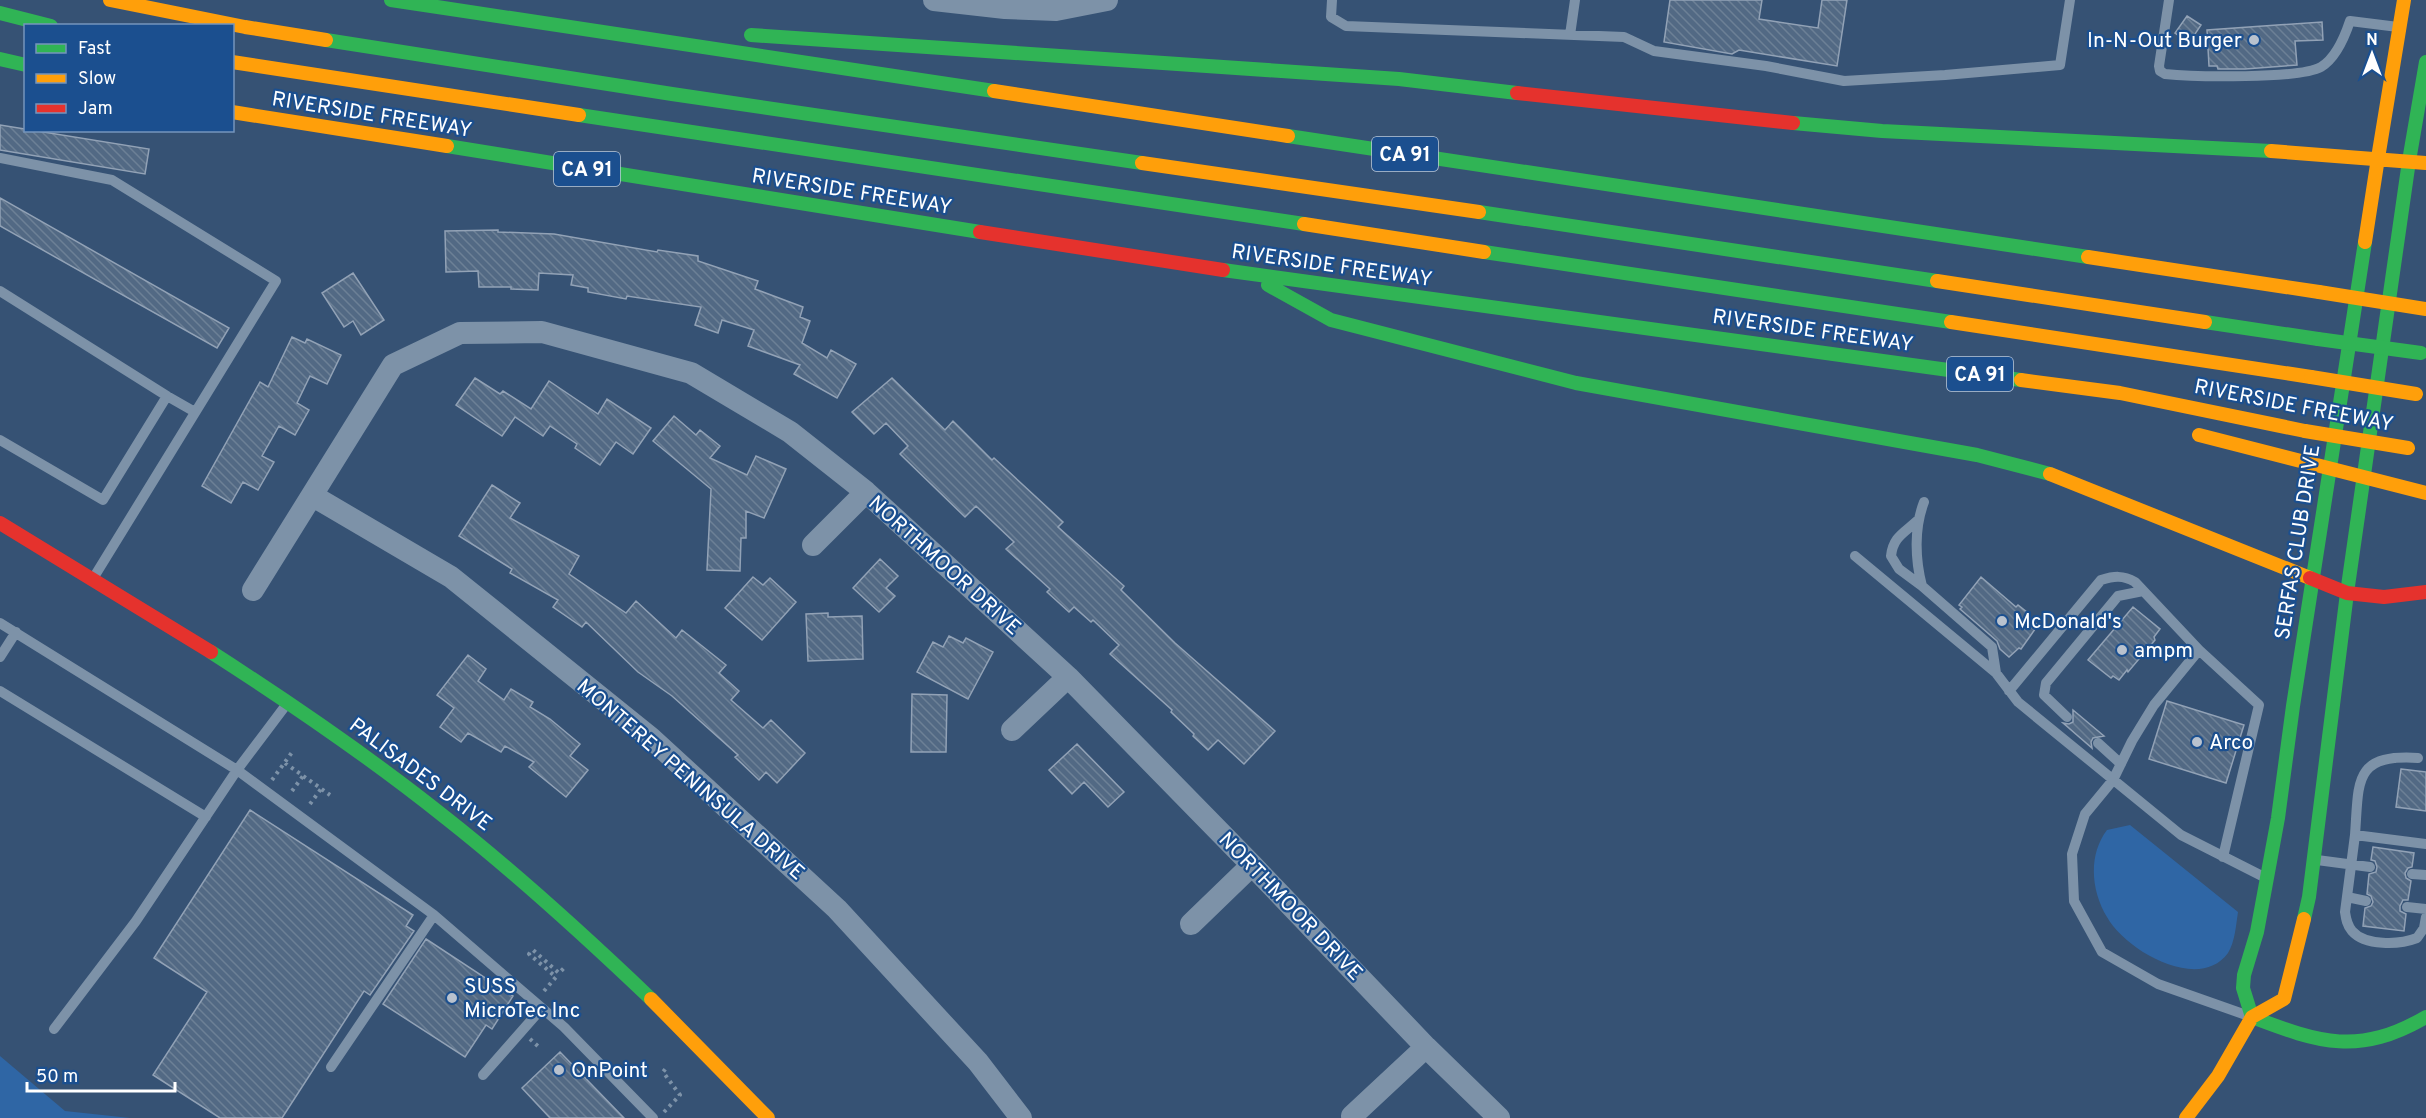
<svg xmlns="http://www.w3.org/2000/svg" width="2426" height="1118" viewBox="0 0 2426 1118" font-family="Overpass,sans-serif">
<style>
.grass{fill:#2f66a5}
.building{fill:url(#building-back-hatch);stroke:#92a2b6;stroke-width:1.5}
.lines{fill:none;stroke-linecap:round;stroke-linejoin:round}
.path{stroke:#7d92a8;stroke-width:4;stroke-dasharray:3 4.5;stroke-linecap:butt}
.lane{stroke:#7d92a8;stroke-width:10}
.street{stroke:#7d92a8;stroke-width:22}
.fast{stroke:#30b455;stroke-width:14}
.slow{stroke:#ff9f0a;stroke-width:14}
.jam{stroke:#e5322d;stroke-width:14}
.fast-bridge{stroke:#30b455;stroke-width:14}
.slow-bridge{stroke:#ff9f0a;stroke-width:14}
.poi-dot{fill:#b9c2ce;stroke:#1b4f8f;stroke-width:2}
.labels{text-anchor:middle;stroke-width:4.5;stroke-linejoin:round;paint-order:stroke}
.shield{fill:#1b4f8f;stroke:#bbcadd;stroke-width:1.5}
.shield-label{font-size:20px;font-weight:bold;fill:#fff}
.poi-label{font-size:21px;fill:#fff;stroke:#1b4f8f;text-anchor:start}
.street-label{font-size:21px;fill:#fff;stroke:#1b4f8f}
</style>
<defs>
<pattern id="building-back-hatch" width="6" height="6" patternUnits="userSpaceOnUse" patternTransform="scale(1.5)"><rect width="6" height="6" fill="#526984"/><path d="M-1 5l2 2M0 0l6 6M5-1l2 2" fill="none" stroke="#6c8096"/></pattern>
</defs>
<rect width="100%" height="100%" fill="#365274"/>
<path class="grass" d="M2130,825l108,87c-2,13 -3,30 -10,41 -29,40 -103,-3 -121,-36 -16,-26 -19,-62 0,-87z
M0,1056l65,55 65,7h-130z"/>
<path class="building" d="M1670,0h92l-3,19 59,9 4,-28h25l-10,66 -98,-16 -7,4 -68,-12z
M2187,16l14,9 -12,18 -14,-10z
M2322,22l1,18 -28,1 2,24 -52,4h-27l-1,-3h-8l-2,-36z
M0,125l149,24 -4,25 -145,-24z
M0,198l229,130 -12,20 -217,-122z
M498,230v2l56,2 103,18 1,-2 40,6v5l60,20 -3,8 48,18 -3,10 10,4 -8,22 25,15 4,-8 25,14 -19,34 -43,-24 6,-9 -52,-19 6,-16 -32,-10 -4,13 -23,-8 6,-18 -74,-11 -1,3 -38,-7v-4l-17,-3 2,-10 -34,-2 -1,17 -27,-1v-2h-32l-1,-16 -32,1 -1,-41z
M353,273l31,47 -23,15 -8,-14 -9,6 -22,-34z
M292,337l13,6 2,-4 34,16 -14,29 -17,-8 -13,27 12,7 -14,25 -16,-9 -17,30 12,6 -16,28 -15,-8 -12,21 -29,-17 58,-104 8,5z
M475,378l25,16 3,-3 28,18 18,-28 49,33 9,-15 44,29 -18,26 -17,-12 -16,23 -25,-17 2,-4 -27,-18 -7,10 -28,-19 -13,19 -46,-31z
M892,378l53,52 8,-9 39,39 2,-2 69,64 -5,5 66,59 -3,4 54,53 100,88 -31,33 -26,-24 -10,10 -15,-14 1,-2 -23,-22 1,-2 -62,-56 9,-9 -26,-25 -2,2 -17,-15 -5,5 -22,-20 3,-3 -44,-40 8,-7 -38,-36 -11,11 -65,-63 8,-8 -22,-23 -12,11 -22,-22z
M674,416l22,19 4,-5 20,16 -10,12 37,17 9,-19 30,13 -22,49 -18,-7v27h-5l-1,33 -33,-1 4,-81 -58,-48z
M492,485l28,18 -10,15 69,38 -10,18 57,39 10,-12 40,37 6,-8 44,35 -7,8 20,18 -8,9 32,28 8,-8 34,33 -28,30 -11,-11 -7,8 -24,-23 3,-2 -66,-59 -34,-24 -52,-50 -4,5 -29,-20 5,-7 -48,-27 2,-4 -53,-33z
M880,559l18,17 -12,12 9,8 -16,16 -26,-24z
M753,577l10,8 7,-7 26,24 -34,38 -37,-32z
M1981,577l35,30 2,-2 10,8 -2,3 12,9 -17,24 -2,-1 -10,9 -9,-8 -3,-8 -37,-32 2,-2 -3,-2z
M2133,607l27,22 -6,8 1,3 -27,32 -1,-2 -8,10 -6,-4 -2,2 -23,-18z
M828,613v4l34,-1 1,43 -55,2 -2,-47z
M949,636l14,7 3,-5 27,14 -25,47 -51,-27 16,-30 10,5z
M468,655l18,14 -8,12 26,19 7,-11 22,13 -3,5 20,12 30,25 -10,12 18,14 -22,27 -37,-30 5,-5 -29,-16 -4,6 -33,-19 -7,9 -21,-15 14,-19 -17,-13z
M912,694l35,1 -1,57h-35z
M2167,701l77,24 -18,58 -77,-24z
M2073,710l31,26 -11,2 -2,4 1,6 -29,-25 6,1 4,-2z
M1077,744l47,48 -16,15 -24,-25 -12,12 -23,-24z
M2401,769l25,3v39l-30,-4z
M250,810l163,105 -7,11 8,5 -44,64 -6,-4 -82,127h-62l-67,-43 54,-83 -53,-34z
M2373,847l41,6 -2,14 -4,1 -3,5 1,5 5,3 -3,19h-5l-3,6v5l6,3 -2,17 -41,-5 2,-18 6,-2 2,-4 -2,-6 -4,-2 2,-20 7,-2 1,-5 -2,-6 -4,-1z
M426,939l87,57 -21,33 -6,-4 -21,32 -82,-53z
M560,1052l64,66h-74l-28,-30z"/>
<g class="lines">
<path class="path" d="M285,763l45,32
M272,780l21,-29
M292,791l11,-15
M310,804l11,-15
M544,991l12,-14 -27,-23 4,-4 26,23 5,-5
M530,1039l11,10
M664,1112l16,-17 -17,-23 4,-5"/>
<path class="lane" d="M1332,0l-1,17 15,9 278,11 30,14 112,15 78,15 101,-6 115,-10 10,-65
M2169,0l-10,66 1,5 5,3c28,3 135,5 156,-7 15,-9 24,-31 29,-46l48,6
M1570,35l5,-35
M0,158l112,22 164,101 -182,296
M0,291l167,105
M0,440l103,60 64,-104 28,16
M1924,502c-10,26 -9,57 -2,84l70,61 4,26
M1917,521c-13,12 -24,16 -26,35l8,13 23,17
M1855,556l141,117 22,29 163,133 83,42
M0,623l237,147 197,145 130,112 89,91
M2199,650l-45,55 -22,36 -19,39 -28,34 -13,40 2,47 28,51 56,32 88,31
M0,657l16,-25
M0,691l206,126
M2009,691l92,-111c13,-4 22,-5 34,2l64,68 60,55 -36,152
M2067,717l-23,-22 2,-12 72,-87 25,-5
M2098,743l23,21
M2355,835c4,-54 -2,-81 63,-77
M2426,844l-71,-9 -10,77c1,7 2,13 7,19 13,15 47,14 65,7l7,-10 2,-11
M2317,860l53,7
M2412,874l14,1
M2347,897l19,4
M2407,907l19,2
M54,1029l82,-108 101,-151 49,-65
M331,1067l103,-152
M483,1075l59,-67"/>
<path class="street" d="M934,0l71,8 51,2 51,-10
M313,496l138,81 200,161 186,171 141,153 43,56
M813,545l53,-53
M253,590l140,-225 67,-32 82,-1 149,41 99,59 76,60 202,185 184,188 174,182 73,71
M1012,730l56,-53
M1191,924l61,-59
M1352,1116l74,-69"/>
<path class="fast" d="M391,0l603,91
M0,13l51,13
M751,35l648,44 118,14
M326,40l346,54 470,69
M0,59l26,6
M579,115l725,109
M1793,123l89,8 389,20
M1288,136l800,121
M447,146l533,86
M2409,161l17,-99
M1479,212l458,69
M1484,252l467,70
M1223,270l798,110
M1268,285l63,35 245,63 401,72 73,19
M2205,322l113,17
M211,652c81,52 160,106 235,166 71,56 139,118 205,181
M2304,919l5,-22 38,-304 62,-432
M2252,1017c68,26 107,39 174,0
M2252,1017l-9,-29 1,-13 13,-43 21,-114 15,-112 72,-464"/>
<path class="slow" d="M110,0l135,27 81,13
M232,62l347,53
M994,91l294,45
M232,112l215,34
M2271,151l155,12
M2378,158l26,-158
M1142,163l337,49
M1304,224l180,28
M2365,242l13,-84
M2088,257l231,35
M1937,281l268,41
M1951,322l360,55
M2021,380l99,13 185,38
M2050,474l260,104
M651,999l117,119
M2186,1118l32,-42 34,-59 32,-18 20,-80"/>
<path class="jam" d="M1517,93l276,30
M980,232l243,38
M0,523l211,129
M2310,578l37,15 37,4 42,-5"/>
<path class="fast-bridge" d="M2318,339l103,14"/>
<path class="slow-bridge" d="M2319,292l107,17
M2311,377l105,17
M2305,431l103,17
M2199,435l227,58"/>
</g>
<g class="poi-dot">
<circle cx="2254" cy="40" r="6"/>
<circle cx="2002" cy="621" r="6"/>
<circle cx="2122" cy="650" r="6"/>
<circle cx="2197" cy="742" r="6"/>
<circle cx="452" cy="998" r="6"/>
<circle cx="559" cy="1070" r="6"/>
</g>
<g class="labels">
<g class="shield">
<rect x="1372" y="137" width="66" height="34" rx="4.5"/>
<rect x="554" y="152" width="66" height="34" rx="4.5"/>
<rect x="1947" y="357" width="66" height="34" rx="4.5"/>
</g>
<g class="shield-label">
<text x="1405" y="161">CA 91</text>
<text x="587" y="176">CA 91</text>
<text x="1980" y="381">CA 91</text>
</g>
<g class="poi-label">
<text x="2242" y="47" text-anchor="end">In-N-Out Burger</text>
<text x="2014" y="628">McDonald's</text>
<text x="2134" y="657">ampm</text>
<text x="2209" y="749">Arco</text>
<text x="464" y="993">SUSS<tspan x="464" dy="24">MicroTec Inc</tspan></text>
<text x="571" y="1077">OnPoint</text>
</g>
<g class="street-label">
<text transform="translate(372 114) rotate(9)" y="7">RIVERSIDE FREEWAY</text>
<text transform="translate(852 191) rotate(9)" y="7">RIVERSIDE FREEWAY</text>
<text transform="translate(1332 265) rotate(8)" y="7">RIVERSIDE FREEWAY</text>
<text transform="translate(1813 330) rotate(8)" y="7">RIVERSIDE FREEWAY</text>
<text transform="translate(2294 405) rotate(11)" y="7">RIVERSIDE FREEWAY</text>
<text transform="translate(2297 542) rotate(-81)" y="7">SERFAS CLUB DRIVE</text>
<text transform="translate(945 565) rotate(42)" y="7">NORTHMOOR DRIVE</text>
<text transform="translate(421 774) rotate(37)" y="7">PALISADES DRIVE</text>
<text transform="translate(691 779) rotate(41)" y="7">MONTEREY PENINSULA DRIVE</text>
<text transform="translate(1291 906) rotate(46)" y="7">NORTHMOOR DRIVE</text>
</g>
</g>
<rect x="24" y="24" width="210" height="108" fill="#1b4f8f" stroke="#7695bc" stroke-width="1.5"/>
<rect x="36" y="44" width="30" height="9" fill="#30b455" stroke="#7695bc" stroke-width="1.5"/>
<text x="78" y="54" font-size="18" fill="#ffffff">Fast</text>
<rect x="36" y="74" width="30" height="9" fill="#ff9f0a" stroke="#7695bc" stroke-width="1.5"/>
<text x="78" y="84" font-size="18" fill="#ffffff">Slow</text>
<rect x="36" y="104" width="30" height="9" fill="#e5322d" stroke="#7695bc" stroke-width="1.5"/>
<text x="78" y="114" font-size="18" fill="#ffffff">Jam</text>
<g transform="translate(2372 54)" stroke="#1b4f8f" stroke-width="4.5" paint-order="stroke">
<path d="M0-4.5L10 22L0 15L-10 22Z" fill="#ffffff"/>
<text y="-9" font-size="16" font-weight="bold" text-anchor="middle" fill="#ffffff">N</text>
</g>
<path d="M27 1082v9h148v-9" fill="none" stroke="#ffffff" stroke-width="3"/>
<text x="36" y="1082" font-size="18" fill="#ffffff" stroke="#1b4f8f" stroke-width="4.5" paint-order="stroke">50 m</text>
</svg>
